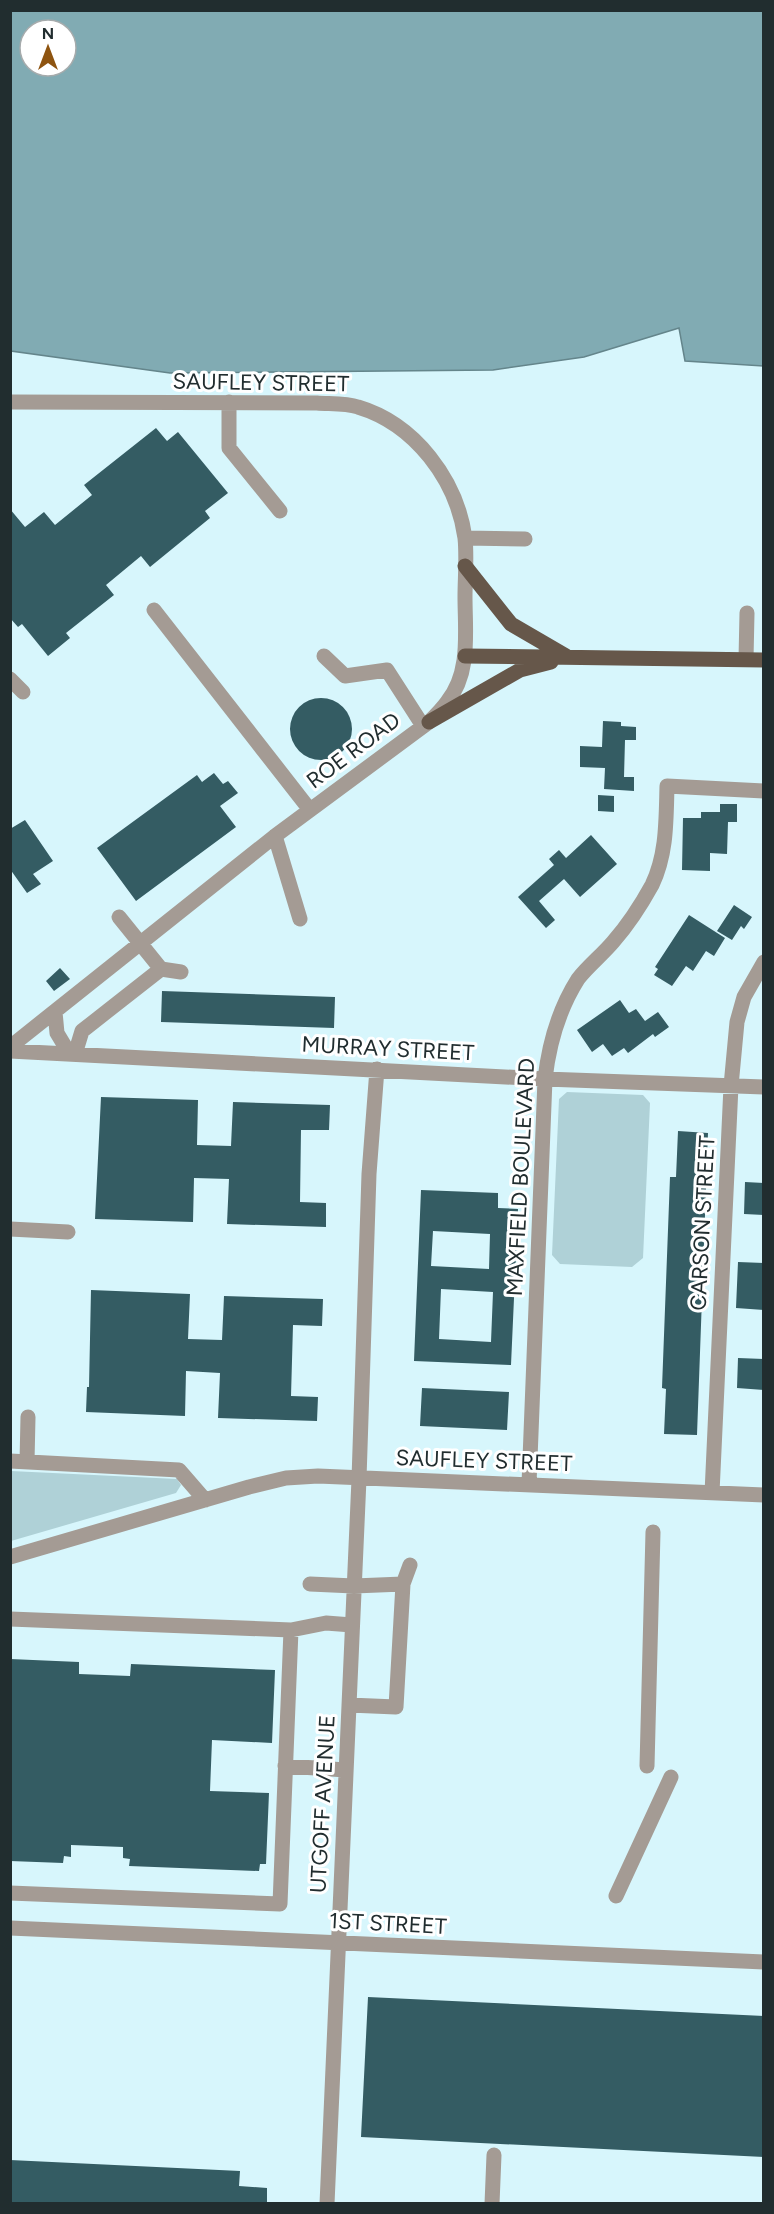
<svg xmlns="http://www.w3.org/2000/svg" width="774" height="2214" viewBox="0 0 774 2214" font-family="Figtree,sans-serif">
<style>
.green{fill:#afd1d7}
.water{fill:#81abb3;stroke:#64858b;stroke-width:1.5;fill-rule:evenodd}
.building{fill:#345c63;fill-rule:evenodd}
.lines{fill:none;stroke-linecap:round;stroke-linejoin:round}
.minor{stroke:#a49b94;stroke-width:15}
.major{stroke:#66574a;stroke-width:15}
.labels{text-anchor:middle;stroke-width:6;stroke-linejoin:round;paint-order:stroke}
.street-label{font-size:22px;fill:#212d2f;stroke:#fff}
</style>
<rect width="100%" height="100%" fill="#d7f6fc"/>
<path class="green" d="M567,1092l76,3 7,8 -7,155 -11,9 -72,-3 -8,-9 7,-156z
M11,1471l166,8 4,6 -5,8 -165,48z"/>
<path class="water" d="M11,10l752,1v355l-78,-5 -6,-33 -95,29 -91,13 -323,3 -159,-22zM30,30h36v36h-36z"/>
<path class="building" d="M156,428l11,13 11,-9 50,61 -23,18 5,7 -60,49 -9,-11 -35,29 8,10 -48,38 4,5 -22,18 -26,-32 -4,3 -8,-9v-109l15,18 19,-15 11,13 37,-30 -8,-10z
M290 729a31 31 0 1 1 62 0a31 31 0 1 1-62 0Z
M603,721l18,1v4l15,1v13h-11l-1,37h10v14l-30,-2 1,-21 -25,-1v-21l22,1z
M214,773l9,11 5,-3 10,12 -18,13 16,21 -100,74 -39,-53 100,-73 5,7z
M598,795l16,1v16l-16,-1z
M720,804h17v18h-9l-1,32 -17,-1v18l-28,-1 1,-52h18v-6h19z
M25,820l28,41 -20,13 8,10 -14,9 -17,-24v-40z
M591,835l26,29 -37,33 -16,-18 -25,22 16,19 -9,8 -28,-31 36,-32 -5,-6 10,-9 7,8z
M734,905l18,12 -8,12 -3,-3 -9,14 -15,-9z
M689,915l36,23 -11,18 -8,-5 -13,20 -7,-5 -14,20 -18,-11 4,-6 -3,-2z
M60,968l10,11 -16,12 -8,-10z
M162,991l173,6 -1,31 -173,-6z
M620,1000l9,13 7,-4 9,12 13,-9 11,15 -14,10 -2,-3 -25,19 -4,-5 -12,8 -9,-12 -11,8 -15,-22z
M101,1097l97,3 -1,45 34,1 2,-44 97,3 -1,25h-28l-1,72 26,1v24l-99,-3 2,-45 -35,-1 -1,44 -98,-3z
M678,1131l30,2 -11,302 -33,-1 2,-45 -4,-1 8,-211h6z
M745,1182l19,1v32l-20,-1z
M421,1190l77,3v15l20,1 -7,156 -97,-4zM433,1231l57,3 -1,35 -58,-3zM441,1289l52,3 -2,50 -52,-3z
M738,1262l26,1v47l-28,-2z
M91,1290l99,4 -2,45 34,1 2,-44 99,3 -1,27 -29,-1 -2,71 27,1 -1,24 -99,-3 2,-45 -34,-2 -1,45 -99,-4 1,-25h2z
M738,1358l26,1v31l-27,-2z
M422,1388l87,4 -2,38 -87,-4z
M10,1659l69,3v12l51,2 1,-12 144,6 -3,73 -60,-3 -2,51 59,2 -3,71h-6l-1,7 -130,-5 1,-7 -7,-1v-11l-52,-2v12l-7,-1 -1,7 -53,-2z
M368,1997l396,19v141l-403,-20z
M10,2160l230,11 -1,15 28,2v16h-257z"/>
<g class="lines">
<path class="minor" d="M10,402l307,1c13,1 29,0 41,4 57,17 99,73 107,131 2,19 0,40 0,59 0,35 6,76 -18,105 -5,7 -12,14 -18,20l-154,114 -265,211
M229,402v46l51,63
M465,538l60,1
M154,610l156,200
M324,656l21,20 42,-6 36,56
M746,659l1,-46
M10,679l13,13
M275,836l25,83
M119,917l42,52
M55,1012l2,21 12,20
M10,1051l535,28 219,8
M75,1054l7,-23 79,-62 20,3
M10,1229l58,3
M10,1461l169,9 26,30
M27,1462l1,-45
M529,1484l16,-405c4,-35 14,-70 33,-100 10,-13 24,-24 35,-37 15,-17 28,-37 39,-57 15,-31 14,-65 15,-99l97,5
M712,1493l19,-407 6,-64 7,-25 20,-35
M10,1557l239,-70 37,-9 32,-2 446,19
M310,1584l44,2 49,-2
M10,1619l281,11 35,-7 26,2
M349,1705l47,2 7,-123 7,-19
M285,1766l61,4
M647,1766l6,-234
M10,1893l270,11 11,-274
M616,1896l55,-119
M10,1928l754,34
M327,2204l32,-725 10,-305 8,-105
M492,2204l2,-49"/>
<path class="major" d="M465,566l46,58 55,32
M465,656l299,4
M429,722l91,-52 31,-8"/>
</g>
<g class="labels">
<g class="street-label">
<text transform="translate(261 382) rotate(1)" y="8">SAUFLEY STREET</text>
<text transform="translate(353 750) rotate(-37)" y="8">ROE ROAD</text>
<text transform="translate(388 1048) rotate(3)" y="8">MURRAY STREET</text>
<text transform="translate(520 1177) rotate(-87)" y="8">MAXFIELD BOULEVARD</text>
<text transform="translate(702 1223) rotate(-87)" y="8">CARSON STREET</text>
<text transform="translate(484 1460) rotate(2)" y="8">SAUFLEY STREET</text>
<text transform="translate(322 1804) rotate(-87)" y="8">UTGOFF AVENUE</text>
<text transform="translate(388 1923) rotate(3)" y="8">1ST STREET</text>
</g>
</g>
<rect width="774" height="2214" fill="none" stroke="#212d2f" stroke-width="24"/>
<g transform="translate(48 48)"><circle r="28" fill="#ffffff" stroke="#a6abac" stroke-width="1.5"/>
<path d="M0-4.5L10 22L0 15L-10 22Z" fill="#8e5410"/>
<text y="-9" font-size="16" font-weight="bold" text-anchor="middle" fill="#212d2f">N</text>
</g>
</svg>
